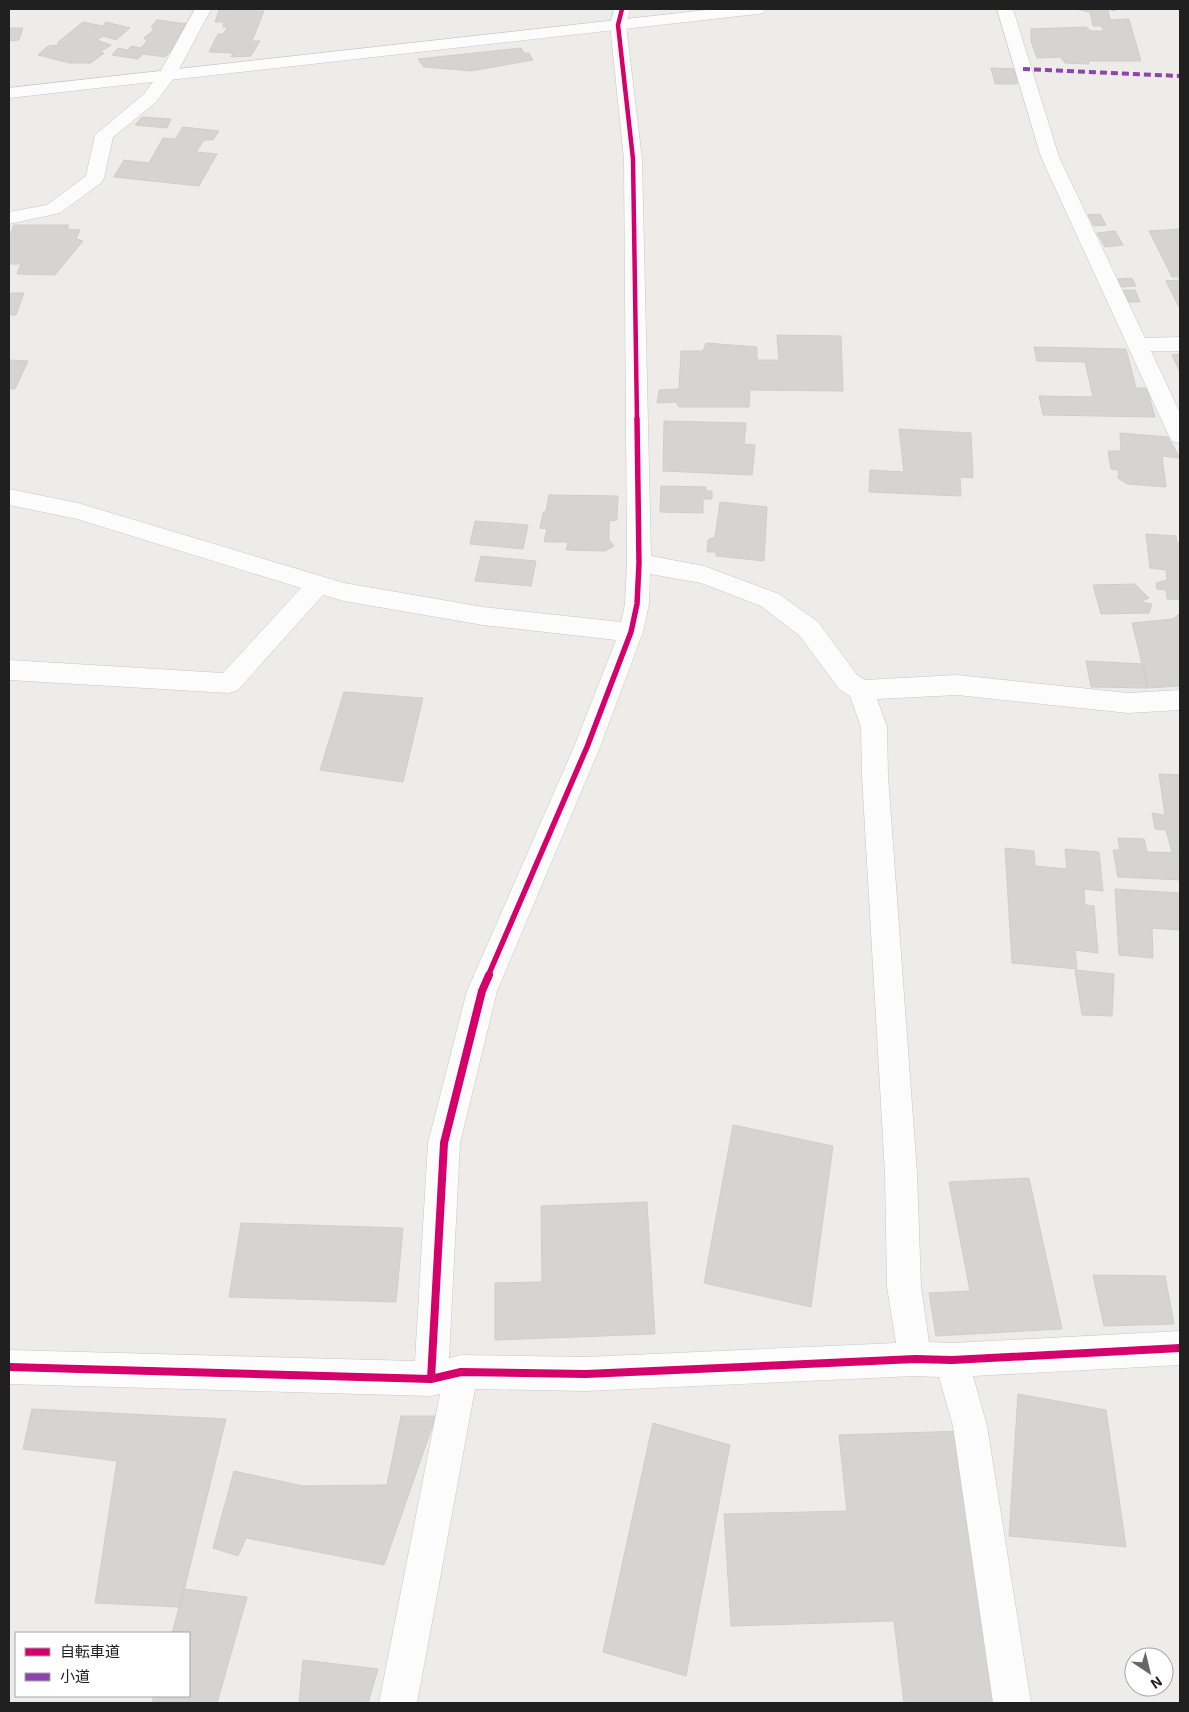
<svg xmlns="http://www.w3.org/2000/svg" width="1189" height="1712" viewBox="0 0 1189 1712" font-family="'Exo 2','Noto Sans JP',sans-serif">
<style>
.building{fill:#d6d4d1;stroke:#d1cec9}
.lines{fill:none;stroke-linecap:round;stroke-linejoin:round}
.minor-casing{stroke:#c7c6c4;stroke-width:1}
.tertiary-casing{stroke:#c7c6c4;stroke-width:1}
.minor{fill:#fcfcfc;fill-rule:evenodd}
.tertiary{fill:#fcfcfc;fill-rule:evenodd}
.quiet{stroke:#8e44ad;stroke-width:4;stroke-dasharray:7 4;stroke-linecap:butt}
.cycleway-far2-casing{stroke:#fff;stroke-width:6}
.cycleway-far1-casing{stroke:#fff;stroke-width:9}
.cycleway-casing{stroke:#fff;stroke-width:11}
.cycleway-far2{stroke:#d6006c;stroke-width:4.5}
.cycleway-far1{stroke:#d6006c;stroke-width:5.5}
.cycleway{stroke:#d6006c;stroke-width:8}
</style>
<rect width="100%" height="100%" fill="#eeece8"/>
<path class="building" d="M231,9h25l-1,2h9l-12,30h8l-9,15 -20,1 2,-4 -24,-1 9,-18h5l5,-7h-5l1,-5h-9l4,-12z
M1075,9h40v2l-7,-2 2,11 19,-1 12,42h-53l1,3 -24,-1 -5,-6 -23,1 -6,-17v-12l55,-2 5,4h13l-3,-5h-8l-3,-14z
M157,20l31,4 -10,12 4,3 -17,18 -22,-3 -5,5 -26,-4 6,-7 10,2 3,-4 10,2 6,-7 -3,-3 10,-8 -3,-3z
M83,22l20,4 3,-4 24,6 -14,12 -13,-4 -6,4 14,5 -11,7 4,1 -13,10h-21l-32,-8 10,-9 12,-1 -3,-2z
M9,28h14l-4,12 -10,1z
M521,48l3,5h5l4,7 -62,11 -47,-4 -6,-8z
M991,68l24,1 2,15h-22z
M142,117l29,2 -4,9 -32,-3z
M183,127l36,4 -6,9h-9l-8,12 21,2 -18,32 -85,-9 10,-17 25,3 14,-25 12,1z
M1100,214l6,11 -12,1 -6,-11z
M14,225h55l-2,4 13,1 -4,9 7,2 -28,34 -38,-1 4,-10h-12v-26z
M1180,229v48h-8l-23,-46z
M1115,231l8,14 -18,2 -8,-14z
M1132,278l4,8 -15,1 -4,-8z
M1180,280v29l-14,-28z
M1123,290h12l5,12h-11z
M9,293h15l-8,22h-7z
M777,335l64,1 2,55 -93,-1 -1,17h-70l-3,-5 -19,1 2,-13 20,-1 2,-38h22l3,-8 51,4v13h22z
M1034,347l92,2 10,39h11l8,29 -112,-2 -4,-19 54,1 -8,-35 -48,-1z
M1180,354v18l-8,-17z
M9,360l19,1 -13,28h-6z
M664,421l82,2 -2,21 11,1 -3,30 -89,-4z
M899,429l72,4 2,45 -13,-1 1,19 -92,-4 1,-22 34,2z
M1120,433l48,4 12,21 -18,-2 4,31 -39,-3 -9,-6 1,-8 -8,-1 -3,-18h13z
M661,486l45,1v4h6v8h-9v14l-43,-1z
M549,495l69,1 -1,24 -8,1v19l5,6 -9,5 -39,-1 2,-8h-24l3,-13 -7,-1 3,-15 3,-2z
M720,502l47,5 -3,54 -48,-5v-4h-9l1,-12 7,-3z
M475,521l53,4 -5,24 -53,-5z
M1146,534l30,2 1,7h3v57l-13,-1 -1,-9 -9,-1 -1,-6 11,-3 -1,-10 -16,-2z
M481,556l55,5 -5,25 -56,-5z
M1135,584l14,14 -9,4 12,2 -3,9 -48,1 -8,-29z
M1180,613v73l-32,2 -16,-65 41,-4z
M1086,661l57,3 5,24 -57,-1z
M344,692l79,6 -20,84 -83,-12z
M1159,774l21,1v78l-8,-1 -6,-22 -11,-1 -3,-16 13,2z
M1118,838l26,1 3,13 33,1v27l-62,-3 -5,-27h7z
M1005,848l29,3 1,15 32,3 -2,-20 34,3 4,39 -19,-2 1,16 9,1 4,47 -23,-3 2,19 -65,-6z
M1115,889l65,4v37l-28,-2 1,30 -34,-3z
M1075,970l39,4 -2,42 -30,-1z
M733,1125l100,21 -22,161 -107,-24z
M1029,1178l33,151 -126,7 -7,-43 41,-2 -21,-109z
M647,1202l8,132 -160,6v-57l47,-1 -1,-76z
M241,1223l162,5 -7,74 -167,-5z
M1093,1275l72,1 9,48 -70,2z
M1018,1394l88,16 20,137 -117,-11z
M32,1409l194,10 -46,188 -85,-4 22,-142 -94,-12z
M401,1416h35l-52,149 -138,-27 -8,18 -25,-8 21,-77 69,15 84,-1z
M653,1423l77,22 -44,231 -83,-24z
M965,1431l42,272h-103l-10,-82 -163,5 -7,-112 123,-3 -8,-76z
M184,1589l63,8 -30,106h-65l2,-7h35v-63h-17z
M303,1660l75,9 -10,34h-69z"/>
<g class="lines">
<defs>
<path id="minor" d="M195,9h16l-35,66 -20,27 -43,35 -9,41 -2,4 -42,31 -51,11v-12l38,-7 39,-29 9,-41 49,-41 15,-20z
M614,9h16l-4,16 16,134 9,397 53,10 75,28 39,28 39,53 8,5 92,-5 171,18 52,-3v20l-52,3 -171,-18 -80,4 10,28 1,49 29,397 4,114 8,55 23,1 228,-12v34l-207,11 14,50 44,277h-38l-40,-277 -14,-49 -24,-1 -329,15 -111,-2 -58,314h-38l61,-309 -9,2 -422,-12v-34l406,11 13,-218 39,-152 107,-244 42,-107 -133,-15 -139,-24 -21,-6 -85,95 -9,3 -220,-13v-20l214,13 78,-85 -224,-69 -68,-14v-16l69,14 266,80 139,24 138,15 4,-18 2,-41 -3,-404 -14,-134zM650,574l51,9 60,23 39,30 39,53 11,7 11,31 1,49 23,397 2,114 9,56 -310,14 -125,-2 -12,3 11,-215 37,-152 103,-244 43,-115 6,-28z
M997,9h16l46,148 86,181 35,-1v14h-29l29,62v30l-8,-2 -3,-5 -128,-279z"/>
<path id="tertiary" d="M715,9h50l-2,4 -6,1 -748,84v-10z"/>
</defs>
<use href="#minor" class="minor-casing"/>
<use href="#tertiary" class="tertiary-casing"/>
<use href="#minor" class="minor"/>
<use href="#tertiary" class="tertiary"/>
<path class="quiet" d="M1023,69l157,7"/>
<defs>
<path id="cycleway-far2" d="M622,9l-4,16 15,134 4,261"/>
<path id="cycleway-far1" d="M488,976l99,-229 44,-115 6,-28 2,-41 -2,-144"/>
<path id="cycleway" d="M9,1367l422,12 30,-7 125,2 329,-15 37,1 228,-12
M431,1379l13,-236 38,-152 7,-16"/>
</defs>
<use href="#cycleway-far2" class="cycleway-far2-casing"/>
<use href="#cycleway-far1" class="cycleway-far1-casing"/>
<use href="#cycleway" class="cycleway-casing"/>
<use href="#cycleway-far2" class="cycleway-far2"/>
<use href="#cycleway-far1" class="cycleway-far1"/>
<use href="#cycleway" class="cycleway"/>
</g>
<rect width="1189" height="1712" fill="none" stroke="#202020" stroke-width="20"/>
<rect x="15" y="1632" width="175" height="65" fill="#ffffff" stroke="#a6a6a6"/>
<rect x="25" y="1648" width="25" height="8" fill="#d6006c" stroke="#a6a6a6"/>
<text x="60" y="1657" font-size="15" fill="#202020">自転車道</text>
<rect x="25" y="1673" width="25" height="8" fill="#8e44ad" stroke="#a6a6a6"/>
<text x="60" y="1682" font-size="15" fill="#202020">小道</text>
<g transform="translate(1149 1672) rotate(145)"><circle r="24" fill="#ffffff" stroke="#a6a6a6"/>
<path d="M0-4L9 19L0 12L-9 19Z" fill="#686766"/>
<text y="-8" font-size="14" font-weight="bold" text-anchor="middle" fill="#202020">N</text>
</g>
</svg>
